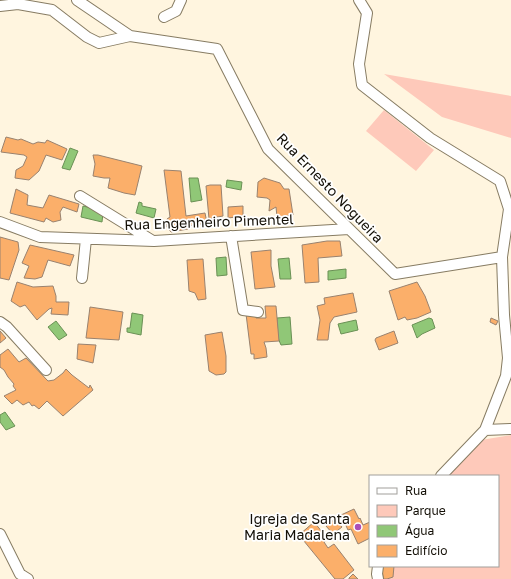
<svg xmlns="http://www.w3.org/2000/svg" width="511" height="579" viewBox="0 0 511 579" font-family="'Golos Text',sans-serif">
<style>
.green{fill:#fec9ba}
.water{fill:#90c777;stroke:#6a9055}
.building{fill:#fbaf6a;stroke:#99826f}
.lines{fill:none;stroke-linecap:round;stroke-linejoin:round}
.street-casing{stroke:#877c63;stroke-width:12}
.street{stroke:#fff;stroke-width:10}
.poi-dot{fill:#ab4eb8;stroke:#fff;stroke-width:1.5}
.labels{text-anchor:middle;stroke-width:3.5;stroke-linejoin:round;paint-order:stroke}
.street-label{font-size:14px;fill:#130f06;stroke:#fff}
.poi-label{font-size:14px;fill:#130f06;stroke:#fff;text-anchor:end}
</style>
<rect width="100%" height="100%" fill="#fff5df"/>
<path class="green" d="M384,74l127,22v42l-69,-21z
M384,110l50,40 -18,21 -50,-40z
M511,435v144h-128l2,-13h113v-90h-56l39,-36z"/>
<path class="water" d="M70,148l8,3 -8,19 -8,-2z
M189,178h9l4,22 -11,2z
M227,180l15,2 -1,8 -15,-3z
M139,202l3,1v3l14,3 -2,9 -18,-5z
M83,206l13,3 7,4 -1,9 -21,-5z
M226,257l1,18 -10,1 -1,-18z
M289,258l2,21h-11l-2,-20z
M346,269v9l-18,2v-9z
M132,313l11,2 -2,20 -14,-3v-4h3z
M290,317l2,27 -11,1 -3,-7 -1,-20z
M429,318l3,1 3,9 -13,6 -5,4 -5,-13z
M356,320l2,10 -17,4 -3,-10z
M56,321l11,14 -8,5 -11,-13z
M5,412l10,14 -9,4 -6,-8v-7z"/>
<path class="building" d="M6,137l12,3 3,-1 12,5 5,-2 7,1 2,-3 20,9 -5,11 -16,-5 -7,16 -10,9 -14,-2 1,-8 7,-4 4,-9 -3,-2 -23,-3z
M93,155h5l44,11 -7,29 -11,-2 -16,-5 2,-10h-6l-11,-2 2,-12z
M164,170l17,1 5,45 19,-3 2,10 -19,3v3l-17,3 -5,-6 1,-7 3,-2z
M264,178l16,5 4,6h5l4,26 -16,2 -1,-10 -7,4 1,-11 -3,-2 -10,-1 1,-15z
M210,185h11l2,31 -11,2 -3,1 -3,-33z
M16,189l12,6 -1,10 16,3 6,-13 30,9 -2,8 -14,-5 -3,5 1,8 -8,2 -7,-4 -2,4 -34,-9z
M243,206v10l-15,2v-11z
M0,237l18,5 1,8 -10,30 -9,-2z
M327,241h13l2,15 -24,2 1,24 -14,1 -3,-38z
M30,245l44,10 -4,11 -22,-6 -6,17 -7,2 -11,-1 5,-12 -7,-3z
M271,250v16l4,21 -20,2 -4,-37z
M203,259l3,40 -8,1 -3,-7 -6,-2 -2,-31z
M17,282l16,5 20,-1 3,10v6h13l-1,13 -17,-1 1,-6 -3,1 -12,11 -12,-15 -5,2 -9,-6z
M417,282l8,14 6,16 -14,6 -10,2 -2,-3 -7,3 -9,-29z
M353,293l4,19 -23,5 -4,6 -2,17h-11l3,-20 -3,-14 8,-2 -1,-6z
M265,306h11l3,35 -15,1 2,6 1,9 -13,2v-5h-3l-5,-40 10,-2v6h10z
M90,307l33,5 -4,28 -33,-2z
M491,318l7,3 -2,4 -6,-3z
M0,331l6,7 -6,5z
M394,331l4,12 -19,7 -4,-10 1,-2z
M222,332l4,24v16l-2,2 -8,1 -7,-4 -4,-36z
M78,344l18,1 -3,18 -16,-4z
M8,349l11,13 7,-4 22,23 6,-1 9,-7 3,-4 6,6 17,13 1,-3 3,5 -30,26 -16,-15 -8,8 -5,-4 -2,1 -3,-4 -6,3 -6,-5 -5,4 -8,-8 12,-6 -3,-4 1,-2 -6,-7 -4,-7 -4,-3v-12z
M354,509l5,10 1,-1 3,7 7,-3v16l-12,6 -7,-15 -3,1 -7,-15z
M335,519l7,8 -9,7 -7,-8z
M314,522l14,17 -4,3 4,6 6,-4 20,26 -11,9h-8l-36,-44z
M382,566h12l-1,11 -6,2h-4z
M353,574l5,5h-9v-1z"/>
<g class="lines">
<defs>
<path id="street" d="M77,0l53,36 87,13 51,100 127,125 107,-17
M359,0l8,13 -8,51 3,21 68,53 70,43 9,28 -7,48 2,58 4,43 -2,18 -21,54 -44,46
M0,6l18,-2 34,6 35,27 12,6 31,-7
M164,17l12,-6 5,-11
M80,196l73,45
M0,222l40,15 114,4 195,-12
M231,236l12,74 15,2
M82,278l4,-39
M0,322l7,5 39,43
M485,430l26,-1
M0,534l20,40 8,5
M378,579l-1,-5 1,-8"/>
</defs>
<use href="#street" class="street-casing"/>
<use href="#street" class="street"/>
</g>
<circle class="poi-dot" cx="358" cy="527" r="4"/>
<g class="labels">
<g class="street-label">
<text transform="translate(330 188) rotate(46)" y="5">Rua Ernesto Nogueira</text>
<text transform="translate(209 222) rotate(-2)" y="5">Rua Engenheiro Pimentel</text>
</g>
<g class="poi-label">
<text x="350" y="524">Igreja de Santa<tspan x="350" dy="16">Maria Madalena</tspan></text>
</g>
</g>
<rect x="369" y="475" width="130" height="92" fill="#ffffff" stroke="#a19f9b"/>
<rect x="377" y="488" width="20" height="6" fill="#ffffff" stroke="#a19f9b"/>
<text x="405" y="495" font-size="12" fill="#130f06">Rua</text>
<rect x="377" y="505" width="20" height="12" fill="#fec9ba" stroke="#a19f9b"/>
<text x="405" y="515" font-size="12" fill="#130f06">Parque</text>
<rect x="377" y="525" width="20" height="12" fill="#90c777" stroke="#a19f9b"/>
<text x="405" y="535" font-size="12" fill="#130f06">Água</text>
<rect x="377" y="545" width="20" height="12" fill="#fbaf6a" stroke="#a19f9b"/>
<text x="405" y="555" font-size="12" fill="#130f06">Edifício</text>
</svg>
